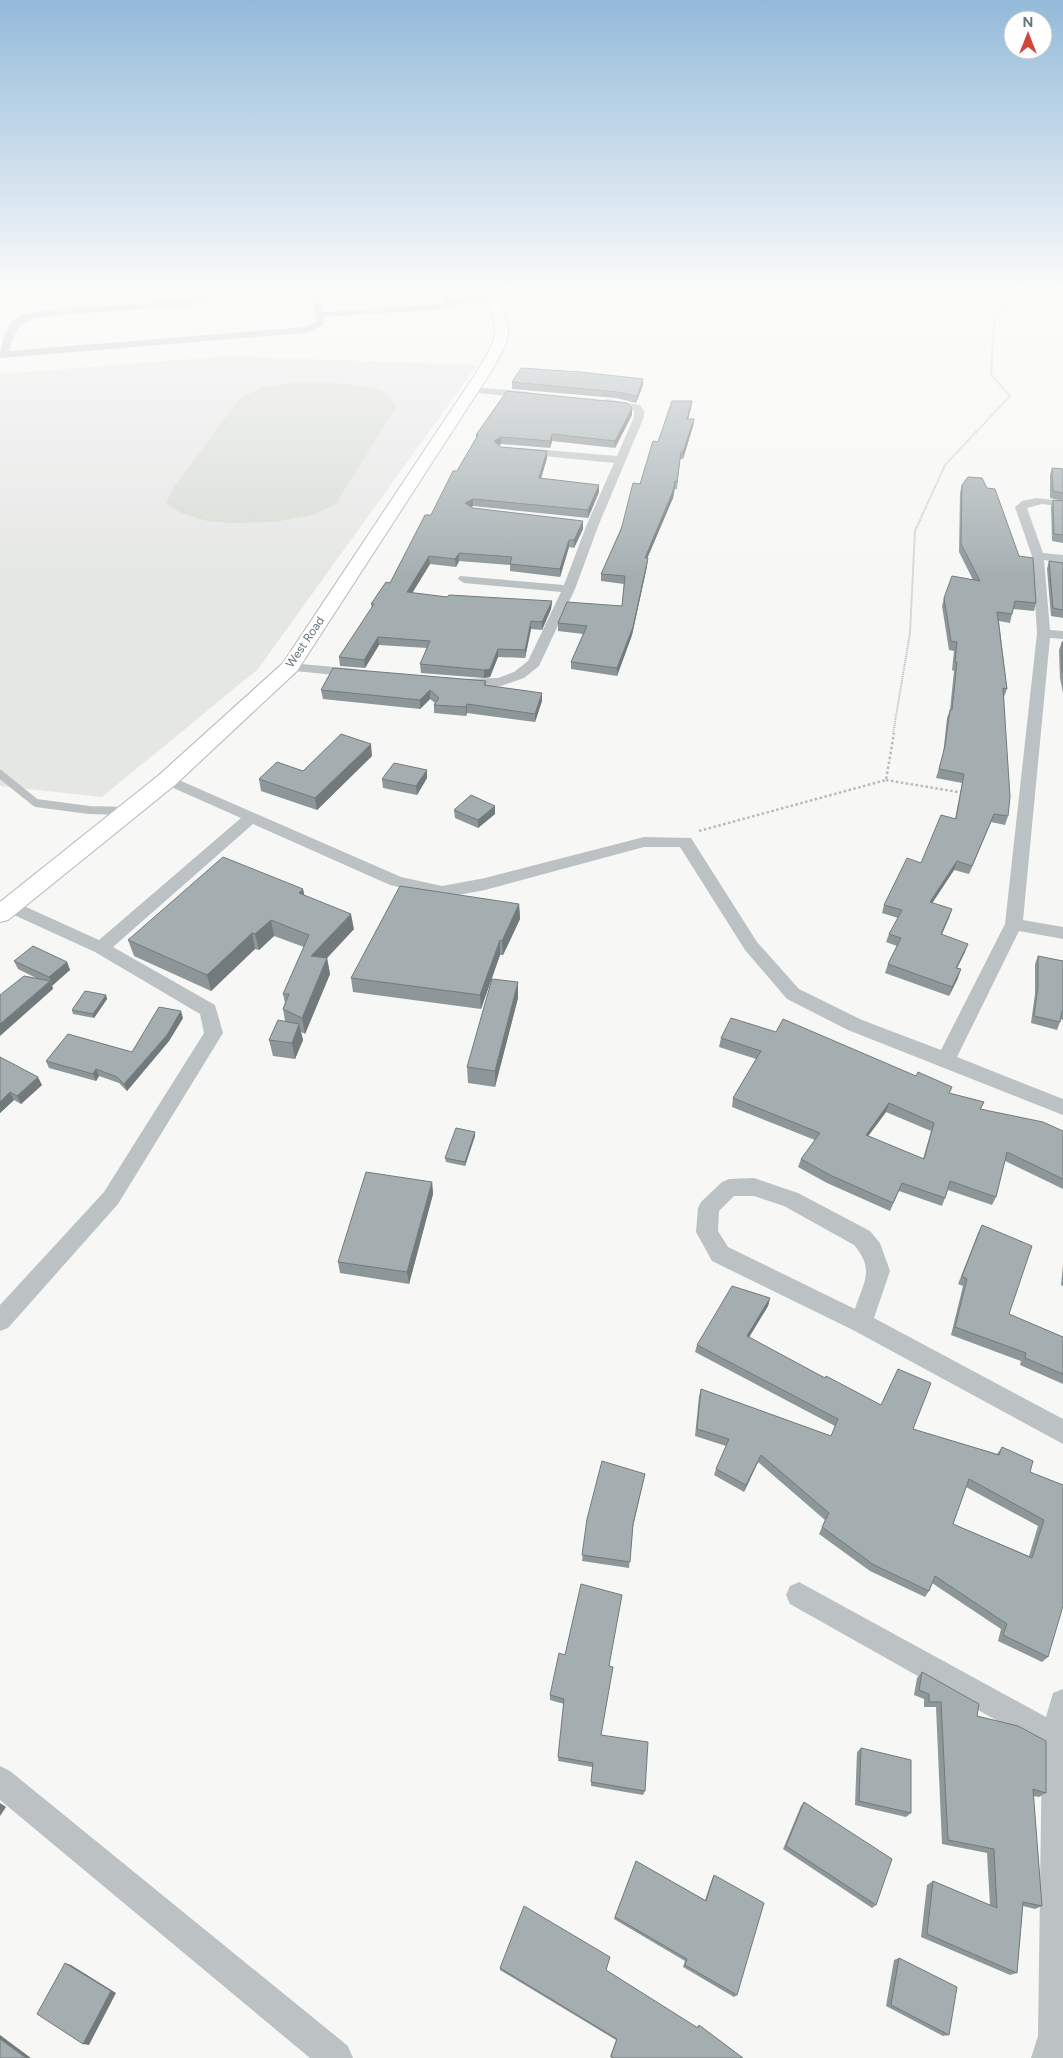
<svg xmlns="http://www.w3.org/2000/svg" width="1063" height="2058" viewBox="0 0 1063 2058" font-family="Figtree,sans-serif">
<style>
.built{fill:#e5e7e5}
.green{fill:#d8dcd4}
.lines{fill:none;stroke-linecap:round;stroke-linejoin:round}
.secondary-casing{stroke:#b1b8bb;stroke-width:2}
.path-far1{stroke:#b7bbbd;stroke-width:2;stroke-dasharray:1 1;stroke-linecap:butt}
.path{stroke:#b7bbbd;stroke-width:2.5;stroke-dasharray:2.5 2.5;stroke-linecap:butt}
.lane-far1{stroke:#bcc2c4;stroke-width:4.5}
.lane{stroke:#bcc2c4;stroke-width:8}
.street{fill:#bcc2c4;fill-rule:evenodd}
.secondary{fill:#fff;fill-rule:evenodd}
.wall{fill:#8d9698;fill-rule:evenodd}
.shaded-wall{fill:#737a7c}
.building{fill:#a4aeb1;stroke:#737a7c;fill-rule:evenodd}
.labels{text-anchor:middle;stroke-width:5;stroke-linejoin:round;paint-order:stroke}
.far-street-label{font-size:12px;fill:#65767d;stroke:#fff}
</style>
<rect width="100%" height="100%" fill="#f7f7f5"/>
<path class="built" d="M229,356l248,9 -219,304 -156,128 -102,-11v-412z"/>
<path class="green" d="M300,382c20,1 75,0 90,14 2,3 4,8 6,11l-61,98 -23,10 -37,7 -43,1 -25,-2 -26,-8 -15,-10 6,-13 67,-91 24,-12z"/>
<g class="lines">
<defs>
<path id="secondary" d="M485,292h43l-6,4 -23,2c13,38 13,37 -7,72l-195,301 -122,114 -167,135 -8,2v-20l159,-127 124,-112 195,-293c23,-38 20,-37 7,-78z
M1036,292l27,1v8l-25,-6z"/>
</defs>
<use href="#secondary" class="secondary-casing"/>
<path class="path-far1" d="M893,734l17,-101 5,-102 30,-66 65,-69 -19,-21 3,-52 16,-31"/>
<path class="path" d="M886,780l78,13
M699,831l187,-51 8,-47"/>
<path class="lane-far1" d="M444,292l6,10"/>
<path class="lane" d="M0,774l36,29 53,7 35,1"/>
<path class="street" d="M208,292h8l-3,6 -20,7 -145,11c-28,5 -30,8 -39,35l295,-24 12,-5v-7l-7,-23h8l7,20 110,-8 59,-12 4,3 -4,3 -59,12 -110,7 -1,8 -17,8 -306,25c0,-12 5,-31 15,-39 18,-12 55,-10 76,-12 34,-2 67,-5 101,-8z
M471,387l58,5 5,3 -5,3 -61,-6 -2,-2z
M607,399l33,6 4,6v6l-45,107 -24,65 -36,77 -15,12 -23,8 -17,2 -29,-2 -2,-3 2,-3 5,-1 38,-1 16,-6 14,-11 33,-69 -97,-9 -6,-4 2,-3 104,9 23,-61 27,-61 -92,-9 -5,-3 5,-3 95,8 17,-39v-6l-31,-7v-4z
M1036,498l27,3v6l-21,-3 -15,4 16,45 20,2v8l-19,-3 6,70 13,1v8l-13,-1 -27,282 40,7v12l-44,-8 -62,126 106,42v16l-215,-85 -61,-31 -42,-49 -65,-103h-36l-159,43 -43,8 -52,-13 -137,-61 -140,123 102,58 8,28 -105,171 -110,124 -8,3v-26l104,-113 100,-159 -4,-19 -105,-62 -92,-42 -3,-4 3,-4 6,-2 6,2 84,38 142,-122 -79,-35 -3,-3 3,-3h10l229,100 41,9 43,-8 159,-41 47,1 66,104 42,47 63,31 79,30 64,-126 32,-291 -5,-77 -17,-49 7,-6z
M290,663l66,6 7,4 -7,4 -71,-7 -2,-3z
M754,1178l44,15 72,38 10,12 10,28 -16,47 189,101v25l-210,-114 -141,-69 -16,-29 2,-24 3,-6 21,-20 7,-3zM734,1196h20l30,10 70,39c21,25 10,36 1,64l-127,-62 -10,-16 1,-20z
M799,1582l247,135 7,-24 10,-4v369h-32l7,-22 4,-290 -252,-142 -4,-9 4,-9z
M0,1766l10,5 338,275 5,12h-43l-310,-258z"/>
<use href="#secondary" class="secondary"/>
</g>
<path class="wall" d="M643,379v6l-7,18 -20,-5 -104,-9v-7z
M691,408l-3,11h6l-1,7 -10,33h-3l-3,30h-2l-2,9 -26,60v8l-15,69 -15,41 -46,-7v-7l12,-28 -25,-3v-8l64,-17 2,-22 -23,-3v-7l57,-132z
M632,415l-17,33 -63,-7 -2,7 -49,-4 -2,1 2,2 46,4v7l-6,20 58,7v7l-11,26 -115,-12 -2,1 2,1 110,21 -9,19 -5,-1 -9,30 -50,-6v-6l-51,-4 -3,6 -26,-3 -18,29 35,4 105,4 -1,8 -9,21 -11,-1 -6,29 -27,-1 -8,20 -6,1 -63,-5 -1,-9 7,-16 -48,-3 -14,23 -25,-2 -1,-9 33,-49 -1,-4 19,-21 41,-68 45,-77v-3z
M1052,468l11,1v32l-13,-3v-23z
M962,485l57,71 17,47 -2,8 -21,-2 -3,14 -11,-2 8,68 -3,8 4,119 -3,9 -14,-3 -22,52 -15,-4 -22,33 20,6 -10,25 23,18 -8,16 1,10 -9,18 -64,-23 3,-9 9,-18 -11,-4 3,-8 9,-16 -16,-5 2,-8 37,-42 34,-44 7,-36 -26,-5 7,-23 4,-37 3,-8 4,-39 -2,-1 2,-19 -5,-1 -7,-44 2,-8 29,-18 -14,-28 1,-59z
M1053,500l10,1v42l-11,-2 -1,-34z
M1049,561l14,2v55l-12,-2 -4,-47z
M1062,642h1v51l-3,-15 -1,-28z
M486,681v4l56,16 -7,21 -68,-9 -1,3 -32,-3v-8l1,-2 -5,-4 -10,10 -97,-10 -2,-9z
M372,756l-55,54 -56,-19 -2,-12 44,-8z
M427,778l-10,17 -34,-7 -1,-9z
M454,810l41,4 -17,14 -23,-10z
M303,889l1,6 50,34 -27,29 3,16 -25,60 -4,-2 2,8 -8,19 -22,-3 -4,-16 16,-19 -2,-12 2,-6 -2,-9 21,-47 -30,-11 -15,14 -4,-1 -44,42 -77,-35 -6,-16z
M519,904l1,15 -17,36h-3l-19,54 -128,-17 -2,-14z
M1038,956l25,5v59l-2,-1 -1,3 -3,8 -26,-7 4,-29v-30z
M14,961l53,1 3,8 -18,15 1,4 -15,-10 -20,-10z
M518,982v16l-23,89 -27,-4 -1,-16z
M106,995l1,4 -13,19 -21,-4 -1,-4z
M183,1018l-14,23 -42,50 -8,-8 -20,-7 -3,5 -47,-13 -3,-7 86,-9z
M721,1038l195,38 36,11 -3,6 35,9 -3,7 82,22v58l-58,-28 -9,36 -4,8 -44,-15 -6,16 -43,-15 -9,20 -63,-28 -29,-16 3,-8 14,-19 -83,-33 1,-9 23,-39 -37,-12zM886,1112l45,19 -8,28 -55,-23z
M0,1057l42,28 -21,19 -7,-4 -14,13z
M475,1132v4l-10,30 -19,-4 -1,-4z
M432,1182l1,12 -24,90 -69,-11 -2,-11z
M982,1225l27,89 54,23v47l-43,-19 1,-4 -70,-26 12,-49 -5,-2 20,-51z
M1063,1265v21l-2,-1z
M770,1298l-2,8 -19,31 164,92 84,25 5,-7 28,25 33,13 -15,172 -6,5 -44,-21 3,-12 -69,-46 -3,8 -4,6 -55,-26 -51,-37 6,-14 -67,-58 -14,30 -30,-17 2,-6 10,-23 -31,-10 4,-40 2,-7 130,47 4,-10 -140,-74 2,-7zM966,1487l72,39 -9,30 -76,-32z
M645,1474l-12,53 -4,41 -47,-7 5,-42z
M609,1666l-8,69 44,56 -2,4 -52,-9 1,-19 -34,-6 6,-57 -14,-4v-5z
M922,1672l55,44 69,77 -7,4 -6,-1 9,110 -7,3 -12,-3 -6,67 -7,2 -89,-38 6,-52 6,-4 57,24 -3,-52 -45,-9 -6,-137h-12v-8l-10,-4 3,-17z
M861,1748l50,65 -5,4 -51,-12 2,-53z
M804,1802l72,103 -4,3 -89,-59 18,-43z
M636,1861l69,39 7,-21 2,-4 23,120 -3,2 -51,-30 2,-6 -71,-42z
M899,1958l50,77 -6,1 -57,-30 8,-46z
M500,1968l106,2 90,58 3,-3 44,33h-131l-2,-1 6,-17 -116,-70z"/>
<path class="shaded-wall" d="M643,379v6l-7,18 1,-7z
M692,401l-1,7 -5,18 1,-7z
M632,408v7l-17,33v-7z
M694,419l-1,7 -10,33v-7z
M552,434v7l-2,7v-7z
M501,437v7l-7,4v-7z
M547,451v7l-8,27v-7z
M675,481l-2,17 -29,68 1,-8z
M599,485v7l-11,26v-8z
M473,499v7l-8,4v-7z
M583,521v8l-9,19v-8z
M569,540v7l-9,30v-8z
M459,553v8l-3,6 -1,-8z
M429,556l1,8 -22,36 -1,-8z
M648,558l-1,8 -15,69 -15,41v-8z
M552,601l-1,8 -9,21v-8z
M531,621v8l-6,29v-8z
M378,637l1,8 -14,23 -1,-8z
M498,649v8l-8,20 -6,1v-8z
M430,690v9l-10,10v-9z
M542,693v8l-7,21v-8z
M467,704v9l-1,3v-9z
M371,744l1,12 -55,54 -2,-12z
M427,770v8l-10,17 -1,-9z
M495,806v8l-17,14v-8z
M994,814l-3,8 -22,52 3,-8z
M957,861l-3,9 -27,41 3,-9z
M303,889l3,16 -7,-12z
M519,904l1,15 -17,36 -1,-14z
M952,909l-3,9 -11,25 3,-9z
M351,914l3,15 -40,43 -3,-16z
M271,920l3,16 -15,14 -4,-16z
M252,933l3,16 -44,42 -4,-16z
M500,940v15l-19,54 -1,-14z
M968,944l-3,8 -12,24 3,-8z
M327,958l3,16 -25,60 -3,-16z
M67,962l3,8 -18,16 -3,-9z
M961,969l-3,9 -9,18 3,-9z
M50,981l3,8 -53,47v-12z
M518,982v16l-23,89v-16z
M106,995l1,4 -13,19 -1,-4z
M181,1011l2,7 -14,23 -42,50 -3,-7z
M299,1024l4,16 -8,19 -3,-16z
M96,1069l3,7 -3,5 -3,-7z
M38,1077l4,8 -21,19 -4,-8z
M10,1092l4,8 -14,13v-11z
M889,1103l-3,9 -23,31 3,-8z
M475,1132v4l-10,30v-4z
M432,1182l1,12 -24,90 -2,-12z
M770,1298l-2,8 -23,38 2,-8z
M761,1455l-3,7 -14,30 2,-7z
M0,1803l6,4 -6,9z
M65,1963l6,2 45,28 -27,52 -6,-1z
M0,2035l31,23h-5l-26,-19z"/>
<path class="building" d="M521,368l59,4 63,7 -6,17 -20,-4 -105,-10z
M507,391l120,12 5,5 -17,33 -63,-7 -2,7 -49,-4 -7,4 7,6 46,4 -8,27 60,7 -11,25 -115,-11 -8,4 8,5 110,13 -9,19h-5l-9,29 -50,-5 2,-7 -53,-4 -4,6 -26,-3 -22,36 40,5 2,-2 103,6 -10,21 -11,-1 -6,29 -27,-1 -8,20 -6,1 -64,-6 10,-23 -52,-4 -14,23 -25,-3 35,-53h-3l15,-22 4,1 35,-68h6l22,-44h4l21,-36h-2z
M672,401h20l-5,18h7l-11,33h-2l-4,30 -2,-1 -2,10 -28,67h3l-15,69 -16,41 -46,-6 16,-36 -29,-3 9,-21 55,4 3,-30 -24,-2 20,-44 12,-47 7,1 13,-43 5,1z
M1052,468l11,1v24l-10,-2z
M968,477l14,1 5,10 8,1 24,67 14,2 3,45 -21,-2 -3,13 -15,-2 10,77 -4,-1 7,109 -2,19 -14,-2 -22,52 -15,-5 -27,41 22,7 -11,25 27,10 -12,24 5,1 -9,18 -64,-23 13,-26 -12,-4 13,-24 -18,-5 23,-47 14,5 20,-48 15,4 8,-45 -25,-5 6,-23 5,-36h2l5,-48h-2l2,-20 -6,-1 -7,-43 8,-22 28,5 -19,-37 1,-59z
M1053,500l10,1v34l-9,-1z
M1049,561l14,2v47l-10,-2z
M1062,642h1v31l-1,-3z
M333,668l153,13 -2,4 58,8 -7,21 -68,-10 -1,3 -32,-2 5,-7 -9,-8 -10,10 -99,-10z
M341,734l30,10 -56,54 -56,-19 18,-17 26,9z
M394,763l33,7 -11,16 -34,-7z
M471,795l24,11 -17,14 -24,-10z
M223,857l80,32 -4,4 52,21 -40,42 16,2 -25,60 -19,-9 6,-15h-6l26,-59 -38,-15 -16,14 -3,-1 -45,42 -79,-35z
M400,886l119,18 -17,37 -2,-1 -20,55 -129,-17z
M33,946l34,16 -18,15 -35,-16z
M1038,956l25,5v50h-1l-2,11 -26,-6 4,-30z
M24,976l26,5 -50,43v-29z
M492,979l26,3 -23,89 -28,-4z
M85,991l21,4 -13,19 -21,-4z
M159,1007l22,4 -14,24 -43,49 -7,-7 -21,-8 -3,5 -47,-13 22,-27 64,18z
M731,1018l45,14 7,-13 133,57 2,-4 34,15 -3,6 35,9 -4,7 63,13 20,9v48l-56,-27 -11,45 -46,-16 -5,17 -43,-15 -9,20 -63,-28 -29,-16 19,-26 -87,-35 28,-47 -40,-13zM889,1103l45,20 -10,36 -58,-24z
M278,1020l21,4 -7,19 -23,-3z
M0,1057l38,20 -21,19 -7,-4 -10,10z
M456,1128l19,4 -10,30 -20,-4z
M366,1172l66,10 -25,90 -69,-10z
M982,1225l50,21 -23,68 54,23v37l-38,-16 1,-5 -71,-26 12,-48 -5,-3z
M732,1286l38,12 -23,38 78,42 1,-2 55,29 17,-36 33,14 -18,46 86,26 3,-8 31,14 -3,11 33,13v121l-15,51 -45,-22 4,-11 -72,-48 -6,15 -55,-26 -52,-38 7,-14 -68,-58 -15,30 -30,-16 13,-30 -32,-10 4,-40 130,47 7,-17 -141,-74zM969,1479l75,41 -12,38 -79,-34z
M602,1461l43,13 -12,50 -3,38 -48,-7 5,-36z
M581,1584l41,11 -13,71 4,1 -12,68 47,7 -3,49 -54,-9 2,-19 -35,-6 6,-58 -14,-4 9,-42 6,2z
M922,1672l57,32 -2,12 41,10 28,15v52l-13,-4 9,117 -19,-4 -6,71 -90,-39 6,-53 64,27 -3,-59 -46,-9 -7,-138h-12v-8l-10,-4z
M861,1748l50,12v53l-52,-12z
M804,1802l88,57 -16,46 -90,-59z
M636,1861l70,40 8,-26 50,28 -27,92 -52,-30 2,-6 -72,-42z
M524,1906l86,51 -4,13 92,58 1,-3 44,33h-129l-3,-2 6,-17 -117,-71z
M899,1958l58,29 -8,48 -58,-30z
M65,1963l46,28 -28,53 -46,-30z
M0,2039l26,19h-26z"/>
<linearGradient id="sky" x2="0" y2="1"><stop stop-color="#93bada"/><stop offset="0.5" stop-color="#fbfbfa"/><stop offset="1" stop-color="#fbfbfa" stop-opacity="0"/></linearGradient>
<rect width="1063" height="580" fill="url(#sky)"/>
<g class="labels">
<g class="far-street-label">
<text transform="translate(305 642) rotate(-56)" y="4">West Road</text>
</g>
</g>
<g transform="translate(1028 35)"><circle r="24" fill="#ffffff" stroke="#c1c8cb"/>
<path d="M0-4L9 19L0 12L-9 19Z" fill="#d1463b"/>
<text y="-8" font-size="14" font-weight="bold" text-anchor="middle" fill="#65767d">N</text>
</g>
</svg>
